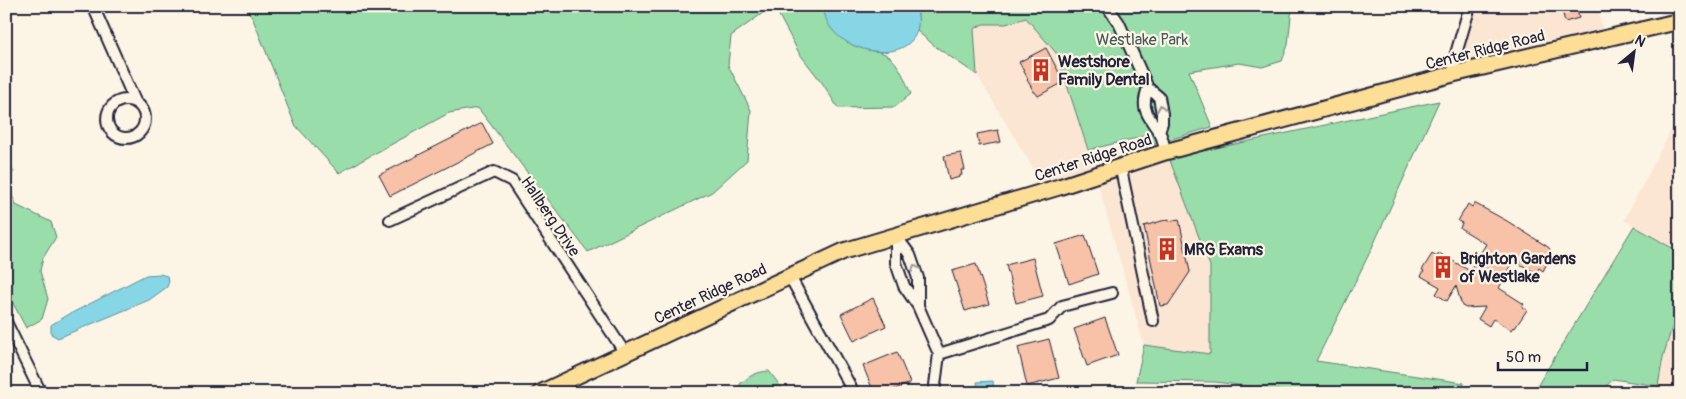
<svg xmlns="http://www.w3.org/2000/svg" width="1686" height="399" viewBox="0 0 1686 399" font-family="Pangolin,sans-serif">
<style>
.built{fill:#fae6d3}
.green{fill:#9da;stroke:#5e8072}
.water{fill:#87d6e5;stroke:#5f8ea1}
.building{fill:#f7c2a8;stroke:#22223b}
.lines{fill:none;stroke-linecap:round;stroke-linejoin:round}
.minor-casing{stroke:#22223b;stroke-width:14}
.primary-casing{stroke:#22223b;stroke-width:19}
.minor{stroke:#fcf5e5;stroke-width:10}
.primary{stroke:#fcde96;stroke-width:15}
.oneway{stroke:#9a9698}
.labels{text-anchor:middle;stroke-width:4.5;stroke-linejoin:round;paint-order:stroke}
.park-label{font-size:16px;fill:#465a5c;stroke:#fcf5e5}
.street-label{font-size:16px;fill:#22223b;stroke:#fcf5e5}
.poi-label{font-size:16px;font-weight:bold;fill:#22223b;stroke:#fcf5e5;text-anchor:start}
</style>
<rect width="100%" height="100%" fill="#fcf5e5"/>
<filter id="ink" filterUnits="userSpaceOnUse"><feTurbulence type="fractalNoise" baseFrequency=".02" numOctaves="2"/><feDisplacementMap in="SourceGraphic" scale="10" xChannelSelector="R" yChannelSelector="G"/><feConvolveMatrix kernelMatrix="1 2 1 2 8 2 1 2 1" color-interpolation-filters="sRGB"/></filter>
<g filter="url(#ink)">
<path class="built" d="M1464,6h134l5,29 -154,36v-7z
M1026,18l31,36 35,111 -48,22 -67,-112 -4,-46 10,-5h23z
M1680,113v155l-9,-20 -47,-28z
M1169,158l41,108v88l-66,-9 -48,-168z
M1680,312v81h-20l-2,-7 5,-29 10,-33z"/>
<path class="green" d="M245,6h579v7l48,38c24,0 31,25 39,43l-16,13 -57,1 -15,-24 -24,-31 -23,-43h-9l-36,26 -3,29 23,45 -4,50 -35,32 -124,60 -110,-144 -29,5 -110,60 -44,-48 -42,-106z
M916,6h376l-4,39 -6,16 -20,6 -23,-4 -50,8 23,56 -74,22 7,-13 -57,14 -31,-96 -31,-36 -20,6h-23l-9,5 3,46 -41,-28 -19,-16 1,-19z
M1439,101l-68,149 -55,111 148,22 -2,10h-161l-86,-11 -79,-1 8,-36 66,9v-88l-41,-108z
M6,168l8,3 -6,13 8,21 35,17 5,15 -13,21 -3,13 8,28 -6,20 -16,9 -20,-38z
M1634,226l38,22 8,20v44l-7,12 -10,33 -5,29 -45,-7 -13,14h-67z
M769,371l12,16 2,6h-43v-9c9,-8 16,-12 29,-13z"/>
<path class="water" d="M824,6h92c20,69 -94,52 -92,0z
M160,274l7,2 2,5 -2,6 -18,13 -91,38 -7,-4v-9l11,-7 84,-43z
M993,381l1,12h-16l-1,-11z"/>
<path class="building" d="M1561,6h15l3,12 -14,4z
M1046,48l18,34 -26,14 -3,-4h-1l-5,-9 -2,-3 1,-1 -9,-17z
M482,123l11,21 -103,52 -11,-21z
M998,130l3,12 -22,4 -2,-12z
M961,153l4,17h-4l1,5h-2v2l-11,3 -5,-24z
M1468,204l4,3 2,-3h2l31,17 41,26 2,2 -1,3 3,2 -9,17 -4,-3 -3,5 -22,-12 -15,27 25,16 -2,3 5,3 -12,18 -2,-1 -2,3 -18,-11 -4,7 -11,-7 7,-12 -19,1 -4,-2 -6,-20 -9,15 -11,-7 4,-7 -19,-11 3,-5 -2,-1 10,-16 5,3 2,-4 31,18 16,-27 -26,-16 2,-5 -4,-2z
M1169,219v2l10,-2 11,53 -22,33 -8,1 -16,-80z
M1085,235l13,39 -29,10 -13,-40z
M1033,258l10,38 -27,7 -10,-38z
M976,264l13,40 -24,7 -13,-40z
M873,298l13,28 -32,15 -13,-27z
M1105,318l13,37 -31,11 -13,-37z
M1049,339l10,39 -32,8 -9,-39z
M897,352l13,31 -24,10h-12l-11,-27z"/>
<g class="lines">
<defs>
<path id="minor" d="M93,6l42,95
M1107,6l12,17 29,65 11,9 3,17v9l-3,9
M1453,74l2,-17 15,-51
M1148,88c-8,22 0,27 11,44 4,5 5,13 6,20
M107 119a19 19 0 1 1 38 0a19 19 0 1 1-38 0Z
M1120,165l33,156
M390,220l104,-48 18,9 113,172
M896,236v27l8,23 14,20 21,48 -5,39
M896,236l14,19 8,23v28
M789,275l65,118
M6,322l35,71
M939,354l110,-34 13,-14 50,-13"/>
<path id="primary" d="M540,393l304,-142 215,-64 106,-35 288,-78 227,-53"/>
</defs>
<use href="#minor" class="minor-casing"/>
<use href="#primary" class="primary-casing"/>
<use href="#minor" class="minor"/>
<use href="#primary" class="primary"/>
</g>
<defs><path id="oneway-chevron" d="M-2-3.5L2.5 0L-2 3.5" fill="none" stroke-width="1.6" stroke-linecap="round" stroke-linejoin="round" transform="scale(1.25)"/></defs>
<g class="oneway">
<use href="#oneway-chevron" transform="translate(1161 108) rotate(-101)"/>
<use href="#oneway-chevron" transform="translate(915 268) rotate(-111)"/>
</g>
</g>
<defs>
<symbol id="building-bare" viewBox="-9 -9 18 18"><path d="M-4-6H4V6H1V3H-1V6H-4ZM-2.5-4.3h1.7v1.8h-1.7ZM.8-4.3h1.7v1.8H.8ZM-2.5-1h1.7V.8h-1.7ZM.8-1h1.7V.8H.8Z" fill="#c8321e" stroke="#fcf5e5" stroke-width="2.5" paint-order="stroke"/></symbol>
</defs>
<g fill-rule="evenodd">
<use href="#building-bare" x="1025" y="54" width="32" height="32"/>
<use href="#building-bare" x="1151" y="233" width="32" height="32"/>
<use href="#building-bare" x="1427" y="251" width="32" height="32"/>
</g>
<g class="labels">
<g class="park-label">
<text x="1142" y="45">Westlake Park</text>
</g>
<g class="street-label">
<text transform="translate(1485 49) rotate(-14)" y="6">Center Ridge Road</text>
<text transform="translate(1093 157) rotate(-18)" y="6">Center Ridge Road</text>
<text transform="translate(551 216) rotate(56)" y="6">Hallberg Drive</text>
<text transform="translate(710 293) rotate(-25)" y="6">Center Ridge Road</text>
</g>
<g class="poi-label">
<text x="1058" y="67">Westshore<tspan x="1058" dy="18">Family Dental</tspan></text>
<text x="1184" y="255">MRG Exams</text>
<text x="1460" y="264">Brighton Gardens<tspan x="1460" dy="18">of Westlake</tspan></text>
</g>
</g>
<rect width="1686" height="399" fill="none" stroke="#fcf5e5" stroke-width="25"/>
<rect x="12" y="12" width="1661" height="374" fill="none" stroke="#22223b" stroke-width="2" filter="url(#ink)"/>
<g transform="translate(1634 52) rotate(29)" stroke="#fcf5e5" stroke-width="4" paint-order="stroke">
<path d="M0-4L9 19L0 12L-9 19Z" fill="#22223b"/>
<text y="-8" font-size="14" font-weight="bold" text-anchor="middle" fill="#22223b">N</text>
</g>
<path d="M1498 362v8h89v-8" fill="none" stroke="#22223b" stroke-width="2.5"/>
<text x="1506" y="362" font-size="15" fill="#22223b" stroke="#fcf5e5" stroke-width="4" paint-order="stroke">50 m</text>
</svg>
